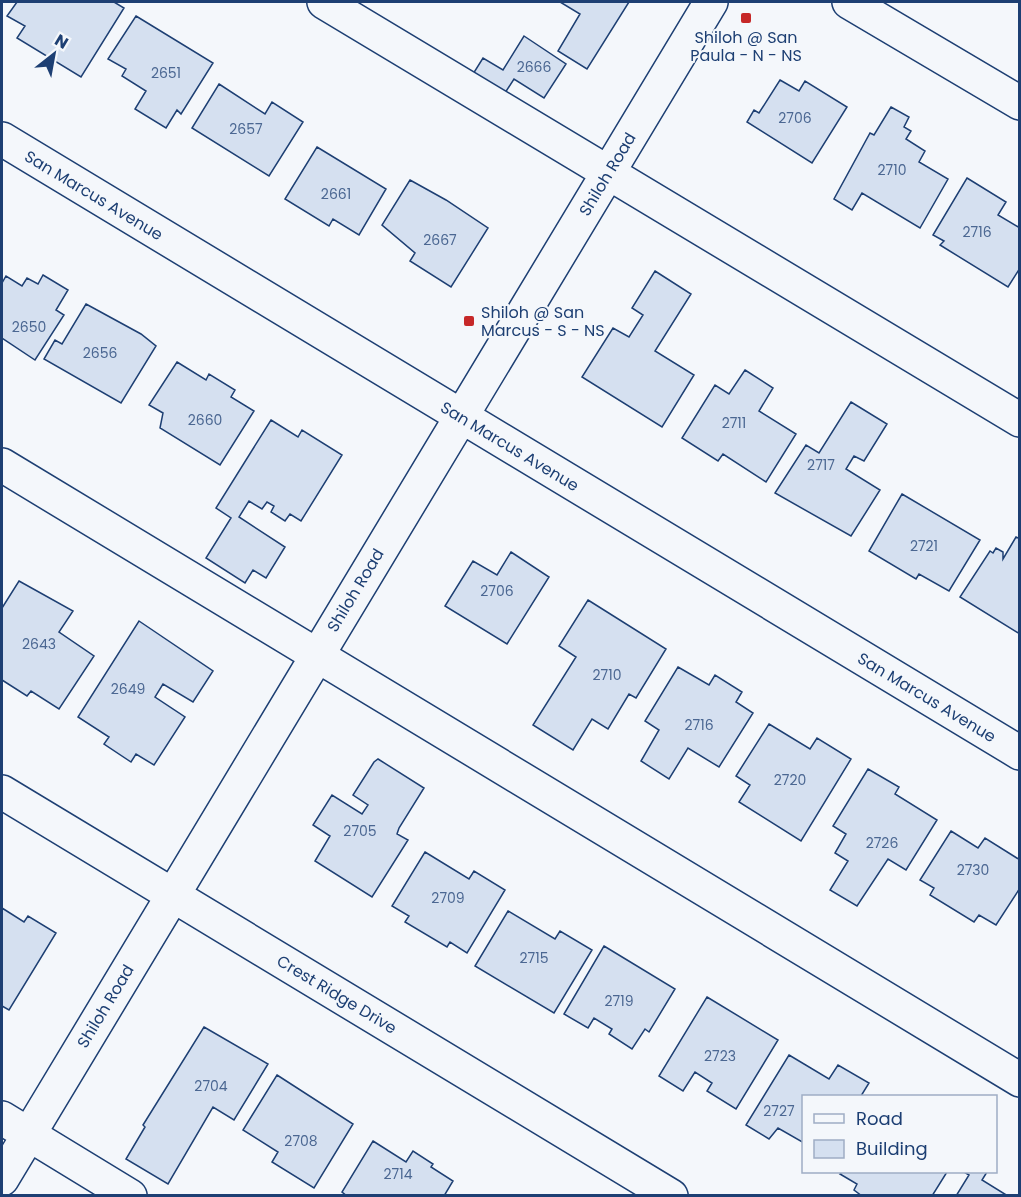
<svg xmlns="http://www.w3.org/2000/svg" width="1021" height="1197" viewBox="0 0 1021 1197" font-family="Poppins,sans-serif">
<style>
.building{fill:#d5e0f0;stroke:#1d3f73;stroke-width:1.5}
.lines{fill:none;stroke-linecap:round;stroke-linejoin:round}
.minor-casing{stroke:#1d3f73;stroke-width:36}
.minor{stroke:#f4f7fb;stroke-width:33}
.poi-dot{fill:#c62828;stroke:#f4f7fb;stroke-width:2}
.labels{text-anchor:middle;stroke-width:4.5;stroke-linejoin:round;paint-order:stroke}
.number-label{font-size:14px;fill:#4b6792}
.poi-label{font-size:16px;fill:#1d3f73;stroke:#f4f7fb}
.street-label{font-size:16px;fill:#1d3f73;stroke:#f4f7fb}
</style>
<rect width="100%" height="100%" fill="#f4f7fb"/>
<path class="building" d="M17,2h97l10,6 -43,69 -64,-39 8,-12 -18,-10z
M560,2h69l-42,67 -29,-18 22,-37z
M136,16l77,47 -32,51 -4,-4 -11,18 -31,-19 11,-18 -24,-15 4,-7 -18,-10z
M524,36l42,28 -22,34 -30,-19 -9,14 -32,-19 10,-16 20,12z
M780,80l19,11 6,-10 42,26 -35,56 -65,-41 7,-12 5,3z
M219,84l46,30 7,-12 31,20 -34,54 -77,-48z
M891,107l18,10 -5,10 7,4 -5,8 19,12 -6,11 29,17 -28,49 -58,-35 -10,17 -18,-11 36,-66 4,2z
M317,147l69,42 -27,46 -26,-16 -4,7 -44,-27z
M967,178l39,24 -8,13 22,13v40l-12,19 -68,-42 4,-4 -11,-6z
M410,180l36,20 42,28 -37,59 -41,-26 5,-8 -33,-28z
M655,271l36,23 -36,57 39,24 -32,52 -80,-50 31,-49 16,9 14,-22 -11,-7z
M43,275l25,15 -12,20 8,5 -29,45 -33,-22v-55l4,-7 16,10 5,-8 11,6z
M86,304l55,30 15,12 -35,57 -77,-44 11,-19 7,4z
M177,362l29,18 3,-6 26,16 -4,7 23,14 -34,54 -60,-37 3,-15 -14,-8z
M745,370l28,18 -14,23 37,23 -30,48 -43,-28 -5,7 -36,-23 33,-53 14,9z
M851,402l36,22 -23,37 -10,-5 -8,13 34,21 -29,46 -76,-43 31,-48 13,8z
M271,420l27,17 4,-7 40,25 -41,66 -11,-7 -5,7 -14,-9 3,-6 -7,-4 -5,7 -13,-8 -10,16 46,30 -19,31 -13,-8 -8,13 -39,-25 25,-40 -15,-10z
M902,494l78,46 -31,51 -30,-17 -3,5 -47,-28z
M1016,537l4,2v95l-60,-37 30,-46 3,2 3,-5 7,4v7z
M511,552l38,25 -42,67 -62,-38 28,-45 24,14z
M19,581l54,30 -14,21 35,24 -35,53 -28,-18 -4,5 -25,-16v-72z
M588,600l78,49 -30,49 -7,-4 -21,35 -16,-10 -19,31 -40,-25 43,-68 -17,-11z
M139,621l74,50 -20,31 -30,-18 -8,13 30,20 -31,48 -18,-11 -5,8 -27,-18 5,-7 -31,-20z
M678,667l31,18 6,-10 27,17 -6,10 17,11 -34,54 -31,-19 -19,31 -28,-18 18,-31 -14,-9z
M769,724l41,25 7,-11 34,21 -50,82 -62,-39 11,-17 -14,-9z
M378,759l46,29 -25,40 -2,6 11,6 -36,57 -57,-36 15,-25 -17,-11 19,-30 30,19 6,-9 -15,-10 21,-33z
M868,769l31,18 -4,7 42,26 -31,50 -18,-11 -31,47 -27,-16 18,-29 -13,-8 11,-19 -13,-8z
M951,831l27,17 7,-10 35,22v28l-24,37 -17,-10 -5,7 -44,-27 4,-7 -14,-8z
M425,852l44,27 5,-8 31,19 -38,63 -17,-11 -3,5 -42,-25 4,-6 -17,-10z
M2,908l22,14 4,-6 28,17 -47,77 -7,-4z
M508,911l47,28 5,-8 32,19 -38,63 -79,-47z
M604,946l71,43 -26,43 -4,-3 -13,20 -23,-15 3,-5 -18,-11 -6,10 -24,-14z
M707,997l71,43 -42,69 -29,-18 5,-8 -17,-11 -12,19 -24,-15z
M204,1027l64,37 -34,56 -21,-13 -45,77 -42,-25 19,-32 -2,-2z
M789,1055l40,24 9,-14 31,18 -8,13h-57v47l-26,-15 -9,11 -23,-14z
M277,1075l76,49 -39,64 -42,-26 6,-10 -35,-22z
M373,1141l33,21 7,-11 20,13 -2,3 22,14 -9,15h-97l-5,-4z
M842,1172h105l-15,24h-70l-8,-6 3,-6 -17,-10z
M964,1172h23l-5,8 26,16h-52l13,-21z"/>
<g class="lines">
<defs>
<path id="minor" d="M324,2l696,418
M849,2l171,101
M2,139l1018,614
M2,465l1018,615
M2,792l669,404
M2,1118l128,78
M2,1179l709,-1177"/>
</defs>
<use href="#minor" class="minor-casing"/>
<use href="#minor" class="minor"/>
</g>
<g class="poi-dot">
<rect x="740" y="12" width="12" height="12" rx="3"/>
<rect x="463" y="315" width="12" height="12" rx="3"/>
</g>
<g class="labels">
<g class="number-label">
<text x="534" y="72">2666</text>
<text x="166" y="78">2651</text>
<text x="795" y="123">2706</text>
<text x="246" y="134">2657</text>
<text x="892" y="175">2710</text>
<text x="336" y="199">2661</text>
<text x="977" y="237">2716</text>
<text x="440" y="245">2667</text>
<text x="29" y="332">2650</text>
<text x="100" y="358">2656</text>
<text x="205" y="425">2660</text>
<text x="734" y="428">2711</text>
<text x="821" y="470">2717</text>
<text x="924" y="551">2721</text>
<text x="497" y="596">2706</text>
<text x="39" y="649">2643</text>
<text x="607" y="680">2710</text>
<text x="128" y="694">2649</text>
<text x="699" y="730">2716</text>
<text x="790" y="785">2720</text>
<text x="360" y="836">2705</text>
<text x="882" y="848">2726</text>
<text x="973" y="875">2730</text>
<text x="448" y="903">2709</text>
<text x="534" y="963">2715</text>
<text x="619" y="1006">2719</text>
<text x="720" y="1061">2723</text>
<text x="211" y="1091">2704</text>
<text x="779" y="1116">2727</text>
<text x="301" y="1146">2708</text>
<text x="398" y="1179">2714</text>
</g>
<g class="poi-label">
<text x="746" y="43">Shiloh @ San<tspan x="746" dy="18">Paula - N - NS</tspan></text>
<text x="481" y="318" text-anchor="start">Shiloh @ San<tspan x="481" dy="18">Marcus - S - NS</tspan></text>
</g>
<g class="street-label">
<text transform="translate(607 174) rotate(-59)" y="6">Shiloh Road</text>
<text transform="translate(94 195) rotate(31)" y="6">San Marcus Avenue</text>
<text transform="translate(510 446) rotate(31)" y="6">San Marcus Avenue</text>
<text transform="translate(355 590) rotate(-59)" y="6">Shiloh Road</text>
<text transform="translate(927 697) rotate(31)" y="6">San Marcus Avenue</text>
<text transform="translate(337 994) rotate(31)" y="6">Crest Ridge Drive</text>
<text transform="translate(105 1006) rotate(-59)" y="6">Shiloh Road</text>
</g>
</g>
<rect width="1021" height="1197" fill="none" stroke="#1d3f73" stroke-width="6"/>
<rect x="802" y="1095" width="195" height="78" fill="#f4f7fb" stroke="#9eadc5" stroke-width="1.5"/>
<rect x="814" y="1114" width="30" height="9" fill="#f4f7fb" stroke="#9eadc5" stroke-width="1.5"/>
<text x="856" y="1125" font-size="18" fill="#1d3f73">Road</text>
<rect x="814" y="1140" width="30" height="18" fill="#d5e0f0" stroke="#9eadc5" stroke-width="1.5"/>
<text x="856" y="1155" font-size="18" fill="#1d3f73">Building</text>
<g transform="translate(54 54) rotate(31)" stroke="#f4f7fb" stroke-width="4.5" paint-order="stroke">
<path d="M0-4.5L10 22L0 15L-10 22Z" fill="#1d3f73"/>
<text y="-9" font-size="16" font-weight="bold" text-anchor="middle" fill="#1d3f73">N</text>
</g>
</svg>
